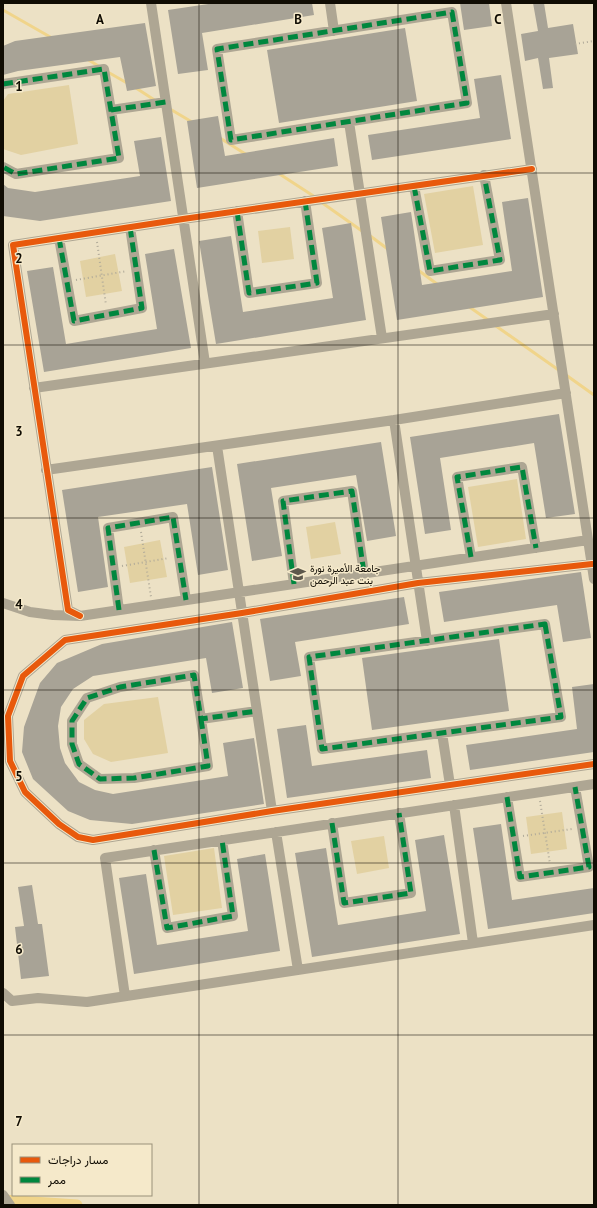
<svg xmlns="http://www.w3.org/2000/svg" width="597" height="1208" viewBox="0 0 597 1208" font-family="'PT Sans',Vazirmatn,sans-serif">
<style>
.built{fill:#ece1c5;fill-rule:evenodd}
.green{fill:#e2d1a2}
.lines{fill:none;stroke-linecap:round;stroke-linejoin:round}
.stream{stroke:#f0d48a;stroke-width:3}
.canal{stroke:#f0d48a;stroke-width:11}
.building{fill:#a8a396}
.path{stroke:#b0aa99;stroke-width:2;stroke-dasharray:1 3;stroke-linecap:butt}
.street{stroke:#aea693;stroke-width:10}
.quiet{stroke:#00873e;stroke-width:5;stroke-dasharray:10 5;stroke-linecap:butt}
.cycleway-casing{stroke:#f5e9ca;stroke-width:8}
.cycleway{stroke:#e8590c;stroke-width:6}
.grid{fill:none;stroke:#100c03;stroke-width:1;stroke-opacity:0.55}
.labels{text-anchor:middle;stroke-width:3;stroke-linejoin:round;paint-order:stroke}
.poi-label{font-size:10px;fill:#100c03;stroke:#f5e9ca;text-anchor:start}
.grid-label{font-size:13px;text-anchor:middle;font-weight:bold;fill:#100c03;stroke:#f5e9ca;stroke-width:3;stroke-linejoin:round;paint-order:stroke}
</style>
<rect width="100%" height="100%" fill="#ebe5d4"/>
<path class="built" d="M3,3h591v1202h-591zM13,1145h138v50h-138z"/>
<path class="green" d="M69,85l9,59 -57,11 -18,-6v-48l5,-7z
M473,186l10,59 -48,8 -11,-59z
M290,227l4,32 -32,4 -4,-32z
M115,254l7,37 -36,6 -6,-36z
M517,479l9,60 -48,8 -10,-60z
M335,522l6,32 -30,5 -5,-32z
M160,540l7,37 -37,6 -6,-36z
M158,697l10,56 -57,9 -18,-8 -9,-15v-19l20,-16z
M562,812l5,37 -36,5 -5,-37z
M384,836l5,32 -32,6 -6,-33z
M214,848l8,60 -49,7 -9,-59z"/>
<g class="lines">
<path class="stream" d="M3,10l49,28
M87,59l13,8
M106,71l21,12
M136,88l20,13
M170,109l22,13
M220,138l27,17
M278,173l37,24
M321,202l41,29
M369,235l20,15
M418,270l19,14
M468,306l20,14
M496,326l64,45
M566,375l28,20"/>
<path class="canal" d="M3,1200l74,5"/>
</g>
<path class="building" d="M215,3h97l2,12 -112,18 6,37 -30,4 -10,-64z
M460,3h29l3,23 -28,4z
M533,3h11l4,25 25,-4 5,30 -29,4 4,30 -10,1 -5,-31 -13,3 -4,-27 17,-3z
M145,23l11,63 -29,5 -7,-34 -102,14 -15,4v-29l12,-5z
M405,28l12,73 -138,22 -12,-73z
M501,75l10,64 -139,21 -4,-25 112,-17 -6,-39z
M218,116l7,40 109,-18 4,28 -141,22 -10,-67z
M161,137l10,64 -131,20 -37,-5v-32l5,4 27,4 105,-16 -6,-35z
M528,198l15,99 -146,23 -16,-103 30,-5 11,73 90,-14 -10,-69z
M351,223l15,97 -150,24 -17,-103 32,-5 12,76 90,-14 -11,-70z
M174,249l17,99 -147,24 -17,-101 26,-4 13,77 91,-15 -12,-75z
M559,414l16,100 -29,4 -12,-75 -94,15 11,72 -26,4 -15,-97z
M381,442l15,94 -29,5 -11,-66 -85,13 11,68 -30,5 -15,-97z
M212,467l16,103 -30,5 -11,-71 -89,13 10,70 -30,5 -16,-102z
M581,572l10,66 -28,4 -6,-37 -113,17 -5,-30z
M404,597l5,27 -114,18 6,34 -31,5 -10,-62z
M232,622l11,66 -31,5 -6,-35 -113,18 -20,13 -12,18 -3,19 2,22 5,15 14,19 16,8 18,4 115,-18 -5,-33 31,-5 10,66 -132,20 -42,-4 -22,-9 -35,-32 -11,-27 2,-25 16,-44 17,-20 45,-19z
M499,639l10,72 -137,19 -10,-72z
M594,684v68l-124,18 -4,-25 111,-16 -5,-42z
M306,725l6,41 115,-16 4,28 -144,20 -10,-69z
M501,824l11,76 82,-12v25l-106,16 -15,-101z
M444,835l16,99 -148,23 -17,-104 31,-5 12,77 88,-14 -11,-71z
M265,854l15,97 -146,23 -15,-96 27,-4 11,71 91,-14 -11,-72z
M32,885l6,39h4l7,52 -28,3 -6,-52 9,-1 -6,-39z"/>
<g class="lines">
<path class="path" d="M575,44l19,-3
M97,242l9,63
M76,280l51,-9
M141,532l10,65
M122,566l47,-8
M540,801l10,63
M523,836l49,-7"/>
<path class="street" d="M151,3l54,360
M330,3l4,28
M506,3l88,576
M452,12l15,91 -236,37 -14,-91z
M3,84l101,-15 15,89 -103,16 -13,-7
M111,110l55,-8
M349,122l33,216
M414,186l16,85 70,-11 -16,-85
M237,211l12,82 68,-10 -12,-82
M59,238l15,83 68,-13 -12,-81
M34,388l520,-74
M394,420l33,221
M217,446l55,365
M46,470l348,-50 172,-27
M471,557l-14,-80 65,-10 14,81
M592,564l-174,19 -176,30 -177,27 -42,36 -15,40 2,45 15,31 34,32 19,13 15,3 179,-29 322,-47
M294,584l-11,-83 69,-10 12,82
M3,603l27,9 23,3 27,1 508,-76
M119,610l-11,-82 65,-11 13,83
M80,616l-12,-6 -55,-365 170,-26 349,-50
M545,624l16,93 -239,32 -13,-92z
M201,719l7,47 -74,12 -34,1 -21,-15 -7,-20v-23l15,-23 33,-11 74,-12 7,44 56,-8
M442,733l8,52
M507,797l13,80 69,-10 -14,-80
M454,805l19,138
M332,823l12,80 67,-10 -12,-80
M276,832l22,138
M154,850l13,78 66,-12 -11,-76
M3,993l9,8 26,-3 49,4 507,-77
M125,996l-20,-138 489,-74
M3,1195l7,10"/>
<path class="quiet" d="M452,12l15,91 -236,37 -14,-91z
M3,84l101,-15 15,89 -103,16 -13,-7
M111,110l55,-8
M414,186l16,85 70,-11 -16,-85
M237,211l12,82 68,-10 -12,-82
M59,238l15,83 68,-13 -12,-81
M471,557l-14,-80 65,-10 14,81
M294,584l-11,-83 69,-10 12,82
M119,610l-11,-82 65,-11 13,83
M545,624l16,93 -239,32 -13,-92z
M201,719l7,47 -74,12 -34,1 -21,-15 -7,-20v-23l15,-23 33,-11 74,-12 7,44 56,-8
M507,797l13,80 69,-10 -14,-80
M332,823l12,80 67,-10 -12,-80
M154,850l13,78 66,-12 -11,-76"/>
<defs>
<path id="cycleway" d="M592,564l-174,19 -176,30 -177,27 -42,36 -15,40 2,45 15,31 34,32 19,13 15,3 179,-29 322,-47
M80,616l-12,-6 -55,-365 170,-26 349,-50"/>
</defs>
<use href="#cycleway" class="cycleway-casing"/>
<use href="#cycleway" class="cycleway"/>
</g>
<path class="grid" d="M199,3v1202M398,3v1202M3,173h591M3,345h591M3,518h591M3,690h591M3,863h591M3,1035h591"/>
<defs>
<symbol id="university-bare" viewBox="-9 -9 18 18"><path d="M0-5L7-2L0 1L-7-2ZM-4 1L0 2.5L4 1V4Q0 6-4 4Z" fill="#5d584c" stroke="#f5e9ca" stroke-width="2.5" paint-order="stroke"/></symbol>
</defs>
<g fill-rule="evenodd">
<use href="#university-bare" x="287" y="563" width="22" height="22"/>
</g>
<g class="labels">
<g class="poi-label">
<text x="310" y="572">جامعة الأميرة نورة<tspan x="310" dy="12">بنت عبد الرحمن</tspan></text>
</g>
</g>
<g class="grid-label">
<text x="100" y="24">A</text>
<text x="298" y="24">B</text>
<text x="498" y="24">C</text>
<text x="19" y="91">1</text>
<text x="19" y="263">2</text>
<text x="19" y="436">3</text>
<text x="19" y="609">4</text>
<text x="19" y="781">5</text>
<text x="19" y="954">6</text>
<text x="19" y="1126">7</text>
</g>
<rect width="597" height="1208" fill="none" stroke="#100c03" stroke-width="8"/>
<rect x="12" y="1144" width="140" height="52" fill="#f5e9ca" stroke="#99917a"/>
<rect x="20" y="1157" width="20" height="6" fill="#e8590c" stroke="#99917a"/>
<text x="48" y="1164" font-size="12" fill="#100c03">مسار دراجات</text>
<rect x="20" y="1177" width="20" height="6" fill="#00873e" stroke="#99917a"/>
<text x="48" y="1184" font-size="12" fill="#100c03">ممر</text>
</svg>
